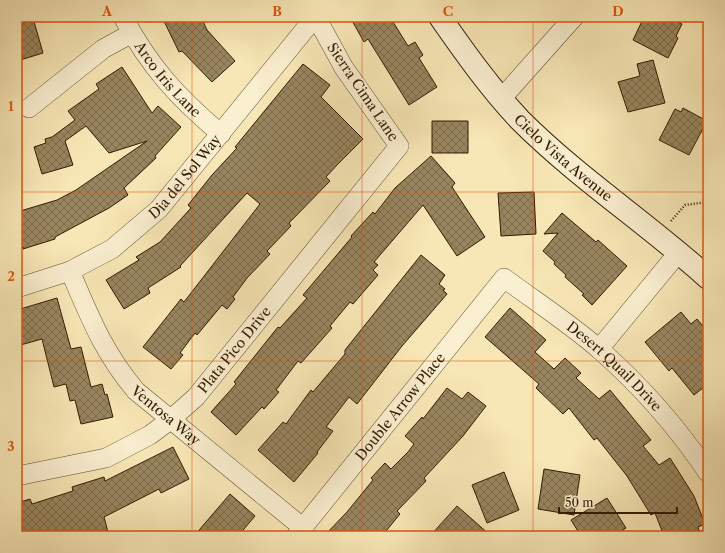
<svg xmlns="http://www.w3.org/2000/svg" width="725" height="553" viewBox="0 0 725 553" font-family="'Libre Caslon Text',serif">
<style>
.building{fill:url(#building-cross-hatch);stroke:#301b01}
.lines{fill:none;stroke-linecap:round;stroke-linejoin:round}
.street-casing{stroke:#624e2e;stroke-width:20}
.secondary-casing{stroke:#301b01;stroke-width:24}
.path{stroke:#301b01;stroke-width:2.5;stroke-dasharray:1 2;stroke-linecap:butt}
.street{stroke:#faefd0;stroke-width:19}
.secondary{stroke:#faefd0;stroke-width:22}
.grid{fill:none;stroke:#df560b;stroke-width:1;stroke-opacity:0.55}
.labels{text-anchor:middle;stroke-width:4;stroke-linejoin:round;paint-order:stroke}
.street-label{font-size:14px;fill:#301b01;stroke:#faefd0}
.neatline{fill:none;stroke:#df560b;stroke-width:1.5}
.grid-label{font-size:13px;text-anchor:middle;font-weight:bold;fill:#df560b}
</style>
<defs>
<pattern id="building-cross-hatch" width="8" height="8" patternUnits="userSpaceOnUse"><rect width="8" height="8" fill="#98855f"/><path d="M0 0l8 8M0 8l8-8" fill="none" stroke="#7c6c4c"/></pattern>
</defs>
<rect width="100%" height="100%" fill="#f8e7b6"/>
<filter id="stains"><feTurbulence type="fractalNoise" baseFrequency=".005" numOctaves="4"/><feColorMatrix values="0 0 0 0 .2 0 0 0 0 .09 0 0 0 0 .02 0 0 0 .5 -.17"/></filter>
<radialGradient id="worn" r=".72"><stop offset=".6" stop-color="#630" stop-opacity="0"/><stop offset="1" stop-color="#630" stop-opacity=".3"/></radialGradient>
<path class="building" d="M162,17h39l6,13 28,31 -23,21 -30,-31 -3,1z
M350,17h40l18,29 7,-4 8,13 -4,3 18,29 -28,18 -41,-66 -4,3z
M644,17h24l14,7 -6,12 2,2 -10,20 -35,-18z
M33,18l10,35 -26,8v-38z
M653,60l12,43 -37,9 -10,-30 22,-6 -3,-12z
M303,64l27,21 -9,12 42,42 -26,26 -11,12 4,4 -41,42 2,3 -24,25 3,3 -23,24 -14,19 2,2 -8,10 -5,-4 -25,30 -2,-2 -15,20 3,2 -12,14 -28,-22 38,-48 3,3 76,-98 -13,-11 -67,73 1,1 -33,21 2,5 -26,16 -18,-29 33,-20 -3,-3 24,-15 31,-34 -3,-3 24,-30 25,-27 -2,-1z
M122,67l30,46 6,-7 23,21 -26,29 1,2 -32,30 4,7 -19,13 -54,29v2l-32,10v-2l-6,1v-36l40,-12 19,-10 71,-49 -38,12 -23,-27 -21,15 8,24 -31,9 -8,-27 12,-4 -1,-4 7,-2 23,-17 -7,-9 31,-22 -3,-5z
M683,108l24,13 -18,34 -30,-15 16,-31 6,3z
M432,121h36v32h-36z
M431,156l24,27 -3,4 33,50 -28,19 -34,-51 -49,57 4,3 -5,5 5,5 -25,29 -3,-2 -20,24 2,2 -31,35 -3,-2 -22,29 3,2 -15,17 -2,-2 -26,28 -25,-23 25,-28 -2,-2 44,-55 2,1 27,-30 -4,-3 49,-58 -1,-1 22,-24 2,2 20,-26z
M534,192l2,42 -35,2 -3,-43z
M562,213l34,29 2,-2 29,26 -35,39 -10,-10 2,-1 -19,-17 1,-2 -12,-11 1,-2 -12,-11 15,-18 -14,1z
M421,255l24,20 -6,9 6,5 -2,1 4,4 -45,52 -45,58 -8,-7 -23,30 7,4 -16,21 1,1 -24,29 -36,-32 25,-28 3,2 25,-34 2,2 32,-38v-4z
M57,298l14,51 10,-2 10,40 11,-3 3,11 2,-1 6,23 -32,7 -6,-24 -5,1 -4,-17 -12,3 -12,-48 -25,7v-36z
M510,308l36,32 -11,12 19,17 11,-11 16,15 -5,5 23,21 11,-9 41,50 -8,6 16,19 11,-7 24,38 11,28 -7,3 3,9h-37l-9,-23 -4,2 -24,-39 -30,-38 -3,2 -25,-32 -6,6 -27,-26 3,-4 -54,-47z
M681,312l10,12 6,-5 11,13v52l-14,11 -22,-27 -3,3 -24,-29z
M447,388l15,11 6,-7 18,14 -23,30 -39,42 2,3 -29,30 3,3 -18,22h-58l23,-24 26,-32 -2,-2 14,-15 6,6 17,-17 6,-8 -9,-8 17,-19 1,2z
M173,447l16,32 -28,14 -2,-4 -55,28 5,19h-62v-5l-16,5h-14v-33l13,-4 2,5 41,-13 -1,-4 32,-10 1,4z
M544,469l36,6 -6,40 -36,-6z
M504,472l15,38 -32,13 -15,-38z
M230,494l25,22 -17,20h-44z
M607,498l19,30 -12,8h-33l-10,-16z
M457,506l16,14 18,16h-61z"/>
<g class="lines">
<defs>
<g id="street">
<path id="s1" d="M123,17c27,50 54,80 98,117"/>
<path d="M501,99l73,-82"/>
<path d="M29,108l74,-59 29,-16"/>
<path id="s2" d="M70,271c20,46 33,81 66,120l166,136"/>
<path id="s3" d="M17,288l53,-17 42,-22 47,-40 156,-192"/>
<path d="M599,349l79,-96"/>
<path id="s4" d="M17,476l89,-18 44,-23 20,-15 26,-23 203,-251 -55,-78 -28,-51"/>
<path id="s5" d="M296,536l208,-258c31,23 65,45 95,71 41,36 79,79 109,124"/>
</g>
<g id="secondary">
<path id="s6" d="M440,17c25,36 50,71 80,103 58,58 127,103 188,158"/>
</g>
</defs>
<use href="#street" class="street-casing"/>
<use href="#secondary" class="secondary-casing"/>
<path class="path" d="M671,221l14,-16 23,-3"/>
<use href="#street" class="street"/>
<use href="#secondary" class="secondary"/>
</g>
<path class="grid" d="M192,17v519M362,17v519M533,17v519M17,192h691M17,361h691"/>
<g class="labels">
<g class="street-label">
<text dy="5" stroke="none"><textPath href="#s1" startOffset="77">Arco Iris Lane</textPath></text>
<text transform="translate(363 92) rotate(56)" y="5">Sierra Cima Lane</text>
<text dy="5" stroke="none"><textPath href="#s6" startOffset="188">Cielo Vista Avenue</textPath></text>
<text dy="5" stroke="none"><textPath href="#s3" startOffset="206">Dia del Sol Way</textPath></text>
<text dy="5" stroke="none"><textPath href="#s4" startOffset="261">Plata Pico Drive</textPath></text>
<text dy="5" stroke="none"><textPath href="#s5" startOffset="473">Desert Quail Drive</textPath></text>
<text dy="5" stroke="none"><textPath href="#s5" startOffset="166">Double Arrow Place</textPath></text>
<text dy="5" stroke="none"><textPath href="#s2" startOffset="176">Ventosa Way</textPath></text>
</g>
</g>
<rect width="725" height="553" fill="none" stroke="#f8e7b6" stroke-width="44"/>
<path d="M559 507v6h118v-6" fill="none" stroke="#301b01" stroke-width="2"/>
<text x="565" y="507" font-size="12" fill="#301b01" stroke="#faefd0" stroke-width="3" paint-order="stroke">50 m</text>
<rect x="22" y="22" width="681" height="509" class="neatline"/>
<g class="grid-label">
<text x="107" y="16">A</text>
<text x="277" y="16">B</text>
<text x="448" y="16">C</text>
<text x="618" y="16">D</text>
<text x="11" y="111">1</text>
<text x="11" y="281">2</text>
<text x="11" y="451">3</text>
</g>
<rect width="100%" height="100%" filter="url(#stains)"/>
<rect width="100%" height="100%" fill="url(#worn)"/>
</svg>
